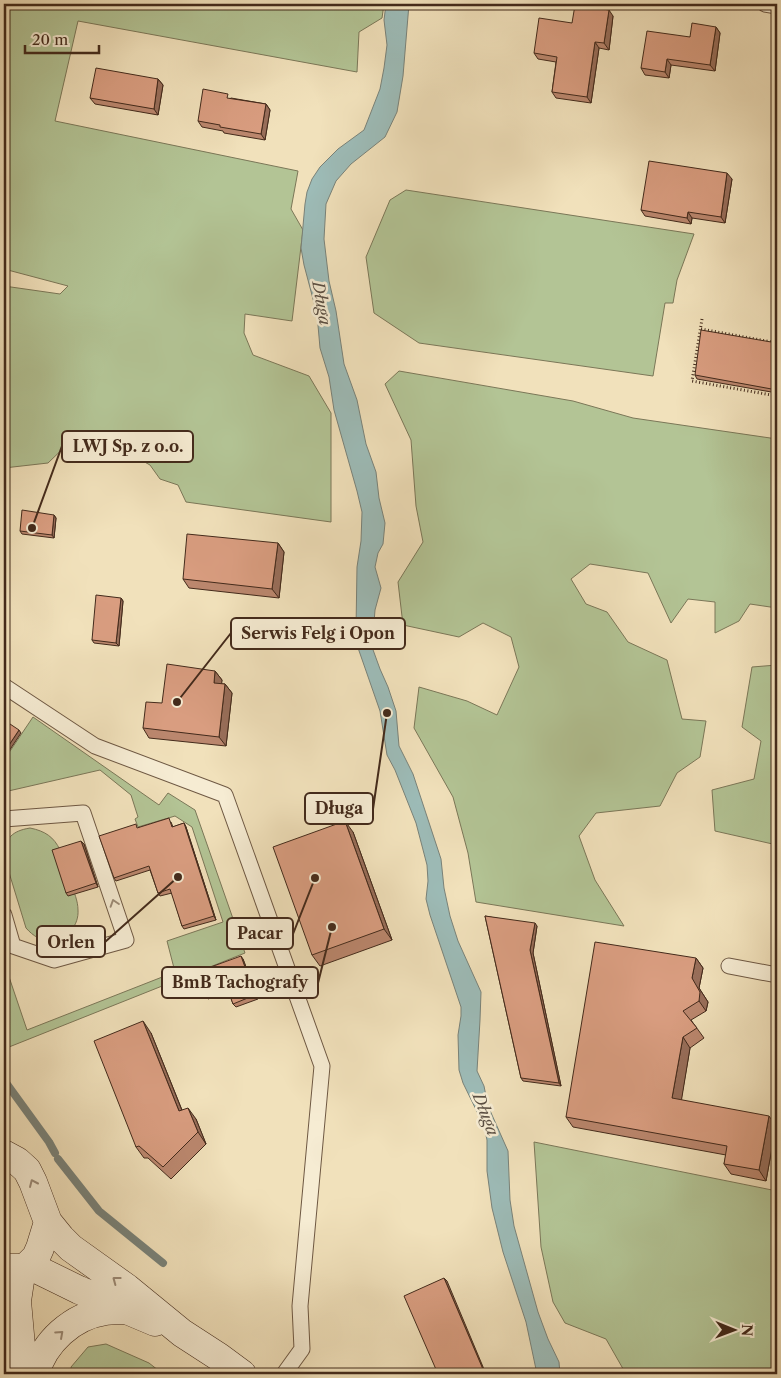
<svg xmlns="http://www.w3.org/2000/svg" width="781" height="1378" viewBox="0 0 781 1378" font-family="'Libre Caslon Text',serif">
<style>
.green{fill:#b3c495;stroke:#7b7758}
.water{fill:#9dbcb8;stroke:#798279}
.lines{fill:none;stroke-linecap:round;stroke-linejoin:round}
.stream{stroke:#798279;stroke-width:8}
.lane-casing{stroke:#6e5843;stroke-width:17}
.secondary-casing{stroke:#432a1b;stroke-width:29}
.path{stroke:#432a1b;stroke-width:3;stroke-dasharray:1 2.5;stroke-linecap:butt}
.lane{stroke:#f6ecd3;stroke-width:15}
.secondary{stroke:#f6ecd3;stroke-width:28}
.wall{fill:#bb876e;stroke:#432a1b}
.shaded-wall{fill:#986e5a;stroke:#432a1b}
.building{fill:#d99d80;stroke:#432a1b}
.oneway{stroke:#9c8b77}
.labels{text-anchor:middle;stroke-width:5;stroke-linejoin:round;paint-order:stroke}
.water-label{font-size:16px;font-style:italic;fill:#5a4e42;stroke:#f6ecd3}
.leader{fill:none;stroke:#432a1b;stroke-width:2}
.callout-dot{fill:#432a1b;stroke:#f6ecd3;stroke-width:2}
.callout{fill:#f6ecd3;stroke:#432a1b;stroke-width:2}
.callout-label{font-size:16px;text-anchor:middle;font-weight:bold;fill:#432a1b}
</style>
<rect width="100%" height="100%" fill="#f1e1bb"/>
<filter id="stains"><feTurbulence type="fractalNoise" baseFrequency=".004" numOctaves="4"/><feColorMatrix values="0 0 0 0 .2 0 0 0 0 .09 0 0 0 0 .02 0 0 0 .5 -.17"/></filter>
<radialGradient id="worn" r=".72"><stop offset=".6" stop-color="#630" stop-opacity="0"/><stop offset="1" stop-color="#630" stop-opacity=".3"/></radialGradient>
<path class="green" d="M4,4h380l-2,14 -23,14 -2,40 -279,-51 -23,100 243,50 -7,38 12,21 -11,91 -47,-7 -1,19 9,22 56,21 22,37v109l-145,-20 -8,-17 -18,-6 -10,-14 -29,-16 -48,-10 -25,24 -44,5v-182l56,8 8,-8 -64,-17z
M406,190l288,44 -17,46 -4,23h-8l-12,73 -234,-33 -45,-30 -8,-56 24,-57z
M399,371l174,30 60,17 144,21v169l-27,-4 -11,17 -24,12v-31l-27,-3 -17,24 -23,-50 -58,-9 -19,15 15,25 21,8 21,30 39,18 15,59 24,2 -6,36 -23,16 -17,33 -64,7 -17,23 16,44 29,46 -148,-24 -8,-49 -15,-56 -39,-69 5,-41 48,14 30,14 22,-48 -8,-30 -28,-14 -24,14 -56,-12 -5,-43 25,-40 -7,-36 -5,-66 -26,-56z
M777,665v180l-62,-14 -3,-41 42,-11 7,-38 -19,-14 10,-60z
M33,717l126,88 9,-12 27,17 50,143 -241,96v-87l23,68 148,-58 -8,-31 56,-19 -31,-95 -17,-11 -37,11 -3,-8 3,-2 -7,-22 -31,-25 -96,22v-32z
M30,828c15,3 24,9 30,22 4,11 7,23 11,34 3,8 7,17 7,26 1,15 -10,28 -25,30 -11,2 -20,-4 -27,-12l-22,-72c1,-18 8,-25 26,-28z
M534,1142l243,49v183h-151l-20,-35 -41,-16 -12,-21 -12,-55z
M106,1344l43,19 14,11h-91l-1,-7 17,-20z"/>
<path class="water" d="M386,4h23l-6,72 -6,36 -12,25 -34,27 -15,17 -10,23 -2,35 5,42 7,30 8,53 13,36 9,44 10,28 3,26 6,25 -2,21 -5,9 -3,14 6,21 -6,22 -3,37 8,22 8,18 8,24 3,35 14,28 28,85 3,29 6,28 8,25 23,51 -1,28 -3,51 7,15 4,20 20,45 2,49 4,26 24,86 10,27 11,23 1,12h-23l-11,-52 -23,-70 -11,-44 -5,-37v-31l-3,-14 -21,-43 -4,-13 -1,-35 3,-19v-9l-31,-92 -4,-16 2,-18 -1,-16 -11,-42 -21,-53 -8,-15 -7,-44 -23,-66 -1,-16 1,-62 4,-26 1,-29 -5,-21 -23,-81 -5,-33 -9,-29 -3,-34 -13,-49 -3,-17 4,-44 2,-12 5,-13 8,-12 18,-18 26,-19 16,-41 4,-21 3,-23 -3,-25z
M4,1008l5,17 -1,11 -4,3z"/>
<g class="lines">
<path class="stream" d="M4,1080l45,62 6,11
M58,1159l41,52 64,52"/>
<defs>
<path id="lane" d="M765,4l12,2
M4,686l91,60 130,49 97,271 -22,240 2,43 -18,25
M4,819l79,-6 43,127 -72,20 -41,-14 -9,-31
M729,966l48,9"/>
<path id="secondary" d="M4,1154l13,7 10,9 6,12 15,40 -8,26 -4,9 -8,8 -6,3h-18
M48,1222l13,16 10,10 56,40 55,45 37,24 23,17
M28,1265l51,25 76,32
M21,1374v-28l-4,-45 5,-33
M35,1374c9,-32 37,-58 71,-63 7,-1 13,-1 20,-1"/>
</defs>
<use href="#lane" class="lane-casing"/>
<use href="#secondary" class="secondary-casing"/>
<path class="path" d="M702,319l-10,62 85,15
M701,329l76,14"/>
<use href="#lane" class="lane"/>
<use href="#secondary" class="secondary"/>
</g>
<path class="wall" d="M613,16l-4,34 -10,-2 -8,55 -35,-5 -4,-6 4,-30 -18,-3 -4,-6 38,-30z
M716,27l4,6 -5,38 -44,-6 -2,13 -24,-3 -4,-7 49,-31z
M158,79l5,6 -5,30 -63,-11 -5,-6z
M231,98l35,6 4,6 -5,30 -41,-7 -1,-2 -21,-4 -4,-6z
M732,179l-7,44 -33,-5 -1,6 -46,-8 -4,-6z
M777,343v50l-80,-14 -2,-4z
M54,515l2,3 -2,20 -32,-4 -2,-3z
M278,543l6,9 -5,46 -90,-10 -6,-9z
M121,598l2,3 -4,45 -25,-3 -2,-3z
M215,671l7,9 -1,4h4l7,9 -6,53 -77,-8 -6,-10 19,-25z
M171,822l2,5 11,-4 2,4 30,93 -32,9 -2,-3 -10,-33 -12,3 -2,-3 -8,-23 -34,11 -2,-3 24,-50z
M353,832l39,108 -72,26 -8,-11z
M84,844l14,43 -30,9 -2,-3z
M485,916l52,10 -4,27 28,133 -38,-5 -2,-3z
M696,958l7,10 -4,20 9,14 -2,9 -15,9 13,18 -14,10 -9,52 95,26 -10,55 -35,-7 -7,-10 2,-9 -153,-28 -7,-10z
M243,959l15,40 -22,8 -3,-3 -4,-12 -21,7 -2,-3z
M151,1033l31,77 14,9 10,25 -35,35 -23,-21h-4l-8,-11z"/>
<path class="shaded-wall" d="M609,10l4,6 -4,34 -5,-7z
M716,27l4,6 -5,38 -5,-6z
M595,42l4,6 -8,55 -4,-6z
M667,59l4,6 -2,13 -4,-6z
M158,79l5,6 -5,30 -4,-6z
M266,104l4,6 -5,30 -4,-6z
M727,173l5,6 -7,44 -4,-6z
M688,212l4,6 -1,6 -4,-6z
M54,515l2,3 -2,20 -2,-3z
M278,543l6,9 -5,46 -7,-9z
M121,598l2,3 -4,45 -3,-3z
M215,671l7,9 -1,12 -7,-9z
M225,684l7,9 -6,53 -7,-9z
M19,730l2,3 -14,21 -2,-3z
M345,821l8,11 39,108 -8,-11z
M184,823l2,4 30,93 -2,-4z
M81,841l3,3 14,43 -2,-4z
M535,923l2,3 -4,27 28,133 -2,-3 -29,-133z
M241,956l2,3 15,40 -3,-4z
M696,958l7,10 -4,20 9,14 -2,9 -7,-10 -7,-23z
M143,1021l8,12 36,90 -8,-12z
M683,1037l7,11 -10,61 -8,-11z
M188,1108l8,11 10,25 -8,-12z
M769,1116l7,10 -10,55 -7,-11z
M444,1278l3,3 39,93h-1z"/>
<path class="building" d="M575,5l34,5 -5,33 -9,-1 -8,55 -35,-5 5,-35 -23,-4 5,-35 33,5z
M692,23l24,4 -6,38 -43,-6 -2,13 -24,-4 6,-37 43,6z
M96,68l62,11 -4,30 -64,-11z
M203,89l25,5 -1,4 39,6 -5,30 -41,-7v-2l-22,-4z
M649,161l78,12 -6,44 -33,-5 -1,6 -46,-8z
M701,330l76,13v47l-82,-15z
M22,510l32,5 -2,20 -32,-4z
M187,534l91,9 -6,46 -89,-10z
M96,595l25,3 -5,45 -24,-3z
M167,664l48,7 -1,12 11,1 -6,53 -76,-9 3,-26 16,1z
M4,720l15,10 -14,21 -1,-1z
M169,818l3,9 12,-4 30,93 -32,10 -12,-37 -12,4 -9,-27 -35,12 -15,-42 37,-12 1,4z
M345,821l39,108 -72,26 -39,-108z
M81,841l15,42 -30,10 -14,-43z
M485,916l50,7 -5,27 29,133 -38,-5z
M595,942l101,16 -4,20 8,14 -1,9 -16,10 14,17 -14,9 -11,61 97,18 -10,54 -35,-6 3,-18 -161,-29z
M241,956l14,39 -22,9 -6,-16 -21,8 -9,-24z
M143,1021l36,90 9,-3 10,24 -35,35 -24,-21 -3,1 -42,-106z
M444,1278l41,96h-47l-34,-78z"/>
<defs><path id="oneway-chevron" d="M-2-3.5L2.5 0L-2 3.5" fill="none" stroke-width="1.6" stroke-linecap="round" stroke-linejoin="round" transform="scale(1.25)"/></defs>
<g class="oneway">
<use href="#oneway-chevron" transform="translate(114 903) rotate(-108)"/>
<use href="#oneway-chevron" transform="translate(33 1183) rotate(-114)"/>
<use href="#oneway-chevron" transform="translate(116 1280) rotate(-143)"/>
<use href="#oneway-chevron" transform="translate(60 1334) rotate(-42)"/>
</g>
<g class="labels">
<g class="water-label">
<text transform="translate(322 303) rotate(80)" y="6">Długa</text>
<text transform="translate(486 1114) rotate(69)" y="6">Długa</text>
</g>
</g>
<path class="leader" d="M32 528L62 446M177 702L231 633M387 713L373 809M315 878L293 934M178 877L105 942M332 927L318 983"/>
<g class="callout-dot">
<circle cx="32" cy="528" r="5"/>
<circle cx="177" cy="702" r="5"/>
<circle cx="387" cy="713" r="5"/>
<circle cx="315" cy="878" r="5"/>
<circle cx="178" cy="877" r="5"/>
<circle cx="332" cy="927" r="5"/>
</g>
<g class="callout">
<rect x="62" y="431" width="131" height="31" rx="5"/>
<rect x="231" y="618" width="174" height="31" rx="5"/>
<rect x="305" y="793" width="68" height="31" rx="5"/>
<rect x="227" y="918" width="66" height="31" rx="5"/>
<rect x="37" y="926" width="68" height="31" rx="5"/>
<rect x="162" y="967" width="156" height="31" rx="5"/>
</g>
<g class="callout-label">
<text x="128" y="452">LWJ Sp. z o.o.</text>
<text x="318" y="639">Serwis Felg i Opon</text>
<text x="339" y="814">Długa</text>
<text x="260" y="939">Pacar</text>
<text x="71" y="948">Orlen</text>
<text x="240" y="988">BmB Tachografy</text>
</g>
<rect width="781" height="1378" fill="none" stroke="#f1e1bb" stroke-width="20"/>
<rect x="5" y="5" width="771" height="1368" fill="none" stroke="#432a1b" stroke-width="2.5"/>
<rect x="10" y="10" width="761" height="1358" fill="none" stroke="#432a1b"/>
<g transform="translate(734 1330) rotate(91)" stroke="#f6ecd3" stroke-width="4" paint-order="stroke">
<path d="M0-4L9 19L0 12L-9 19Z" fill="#432a1b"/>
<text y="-8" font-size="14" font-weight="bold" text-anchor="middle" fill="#432a1b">N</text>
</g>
<path d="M25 45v8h74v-8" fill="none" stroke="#432a1b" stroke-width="2.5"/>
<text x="32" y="45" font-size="15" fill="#432a1b" stroke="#f6ecd3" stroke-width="4" paint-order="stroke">20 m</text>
<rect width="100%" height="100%" filter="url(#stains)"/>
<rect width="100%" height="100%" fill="url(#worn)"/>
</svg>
